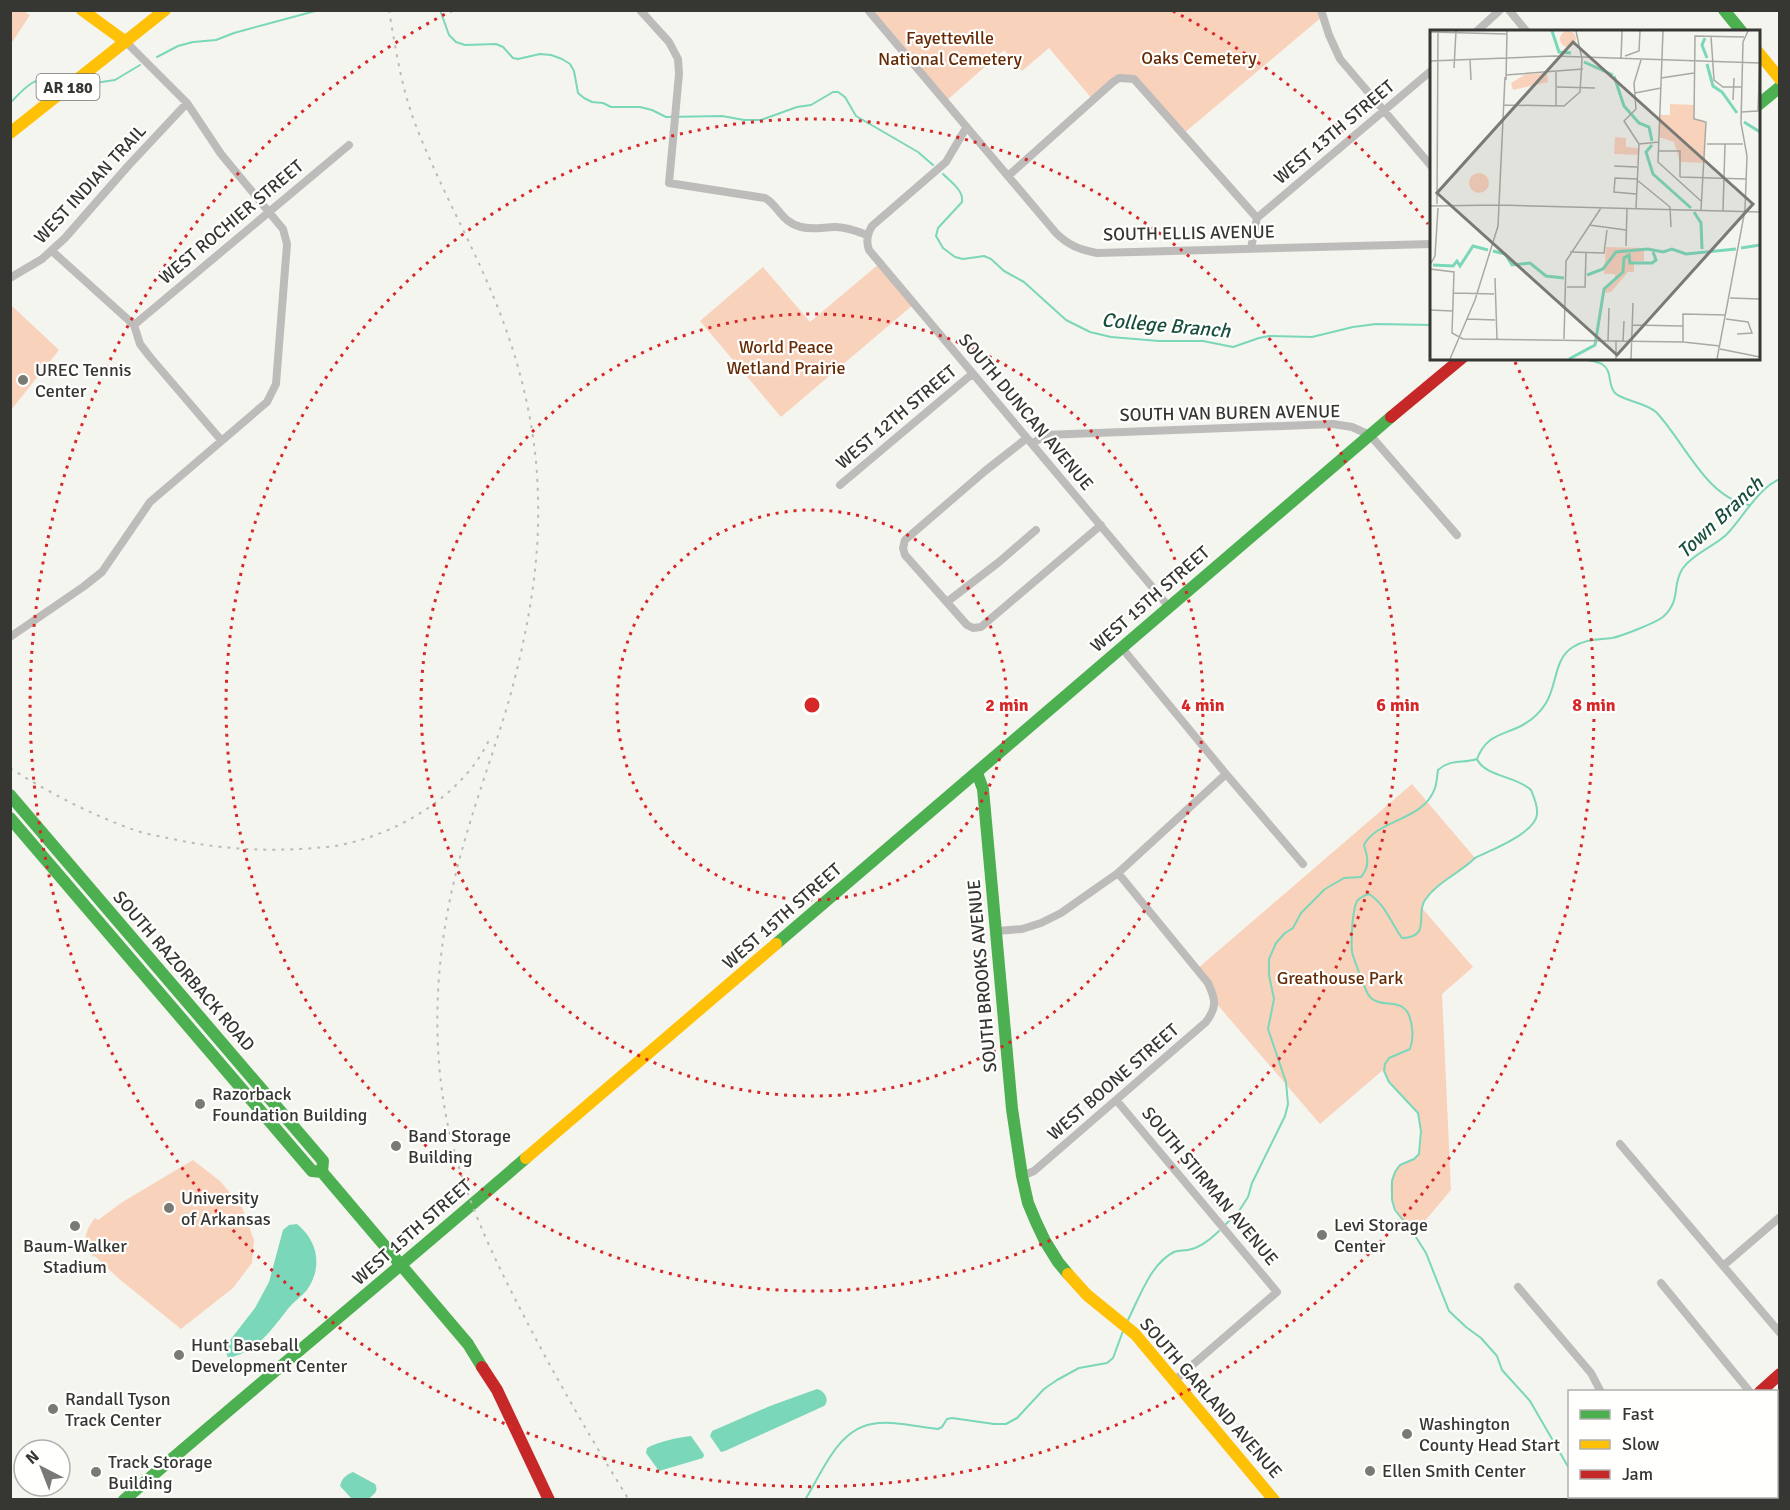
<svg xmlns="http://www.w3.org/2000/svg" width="1790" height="1510" viewBox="0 0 1790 1510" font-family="Signika,sans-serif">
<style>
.green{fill:#f9d2bc}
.water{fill:#7ad7b9}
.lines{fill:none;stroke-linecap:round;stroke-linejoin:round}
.stream{stroke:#7ad7b9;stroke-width:2}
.street{stroke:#bdbcba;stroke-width:8}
.fast{stroke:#4caf50;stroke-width:12}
.slow{stroke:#ffc107;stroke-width:12}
.jam{stroke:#c62828;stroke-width:12}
.rail{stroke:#babab8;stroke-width:2;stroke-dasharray:3 6;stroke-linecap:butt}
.ring{fill:none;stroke:#d62828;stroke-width:3;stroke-dasharray:3 6}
.poi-dot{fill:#797975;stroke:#fffffe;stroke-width:2}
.labels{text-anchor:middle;stroke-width:4.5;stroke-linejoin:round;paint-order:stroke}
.shield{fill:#fffffe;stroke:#727270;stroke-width:1.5}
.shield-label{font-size:16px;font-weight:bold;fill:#363633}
.park-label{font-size:18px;fill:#662b06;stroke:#fffffe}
.street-label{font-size:18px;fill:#363633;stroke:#fffffe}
.poi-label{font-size:18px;fill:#363633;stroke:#fffffe;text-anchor:start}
.water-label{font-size:20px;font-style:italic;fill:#194f3e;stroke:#fffffe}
.inset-river{fill:none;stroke:#7ad7b9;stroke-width:3}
.inset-road{fill:none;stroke:#a9a9a4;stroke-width:1.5}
.view{fill:#797975;fill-opacity:0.15;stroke:#797975;stroke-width:3}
.inset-edge{fill:none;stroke:#363633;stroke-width:3}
.centre{fill:#d62828;stroke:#fffffe;stroke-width:3}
.ring-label{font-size:18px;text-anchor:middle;font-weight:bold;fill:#d62828;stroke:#fffffe;stroke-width:4.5;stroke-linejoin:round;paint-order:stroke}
</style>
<rect width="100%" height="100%" fill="#f5f5f0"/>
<path class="green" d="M11,10l12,1 7,4 -19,29z
M1321,10l2,6 -140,118 -56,-57 -34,23 -44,-52 -27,23 -18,-21 -59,52 -77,-91z
M880,263l34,41 -133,113 -81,-96 63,-54 47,55z
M11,305l48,45 -48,60h-1z
M1412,784l63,74c-16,17 -43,26 -54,49l52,60 -31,27 9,196 -37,44c-16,-17 -34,-45 -16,-67 6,-6 16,-6 20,-12 4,-8 4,-24 2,-33 -2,-17 -21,-26 -30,-40 -3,-4 -5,-8 -7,-12l-63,54 -104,-121 -19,-34z
M193,1160l27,21 22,26 12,33 -2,23 -19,25 -52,41 -63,-51 -23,-22 -2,1c-11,-15 -9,-25 2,-39l3,2 26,-19z"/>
<path class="water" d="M297,1224c21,17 26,43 10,66 -6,7 -14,12 -20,20 -16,21 -31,42 -59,48l-3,-9 2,-5 28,-36 14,-26 14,-52 6,-5z
M817,1389c8,2 13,11 7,17l-99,45 -4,1 -11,-16 2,-5 58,-25z
M691,1436l12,17 1,2 -1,3 -44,13 -13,-18 1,-5c13,-7 29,-10 44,-12z
M353,1472l22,12c4,7 -1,11 -7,15h-16l-12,-13c2,-8 6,-11 13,-14z"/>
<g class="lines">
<path class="stream" d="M440,10l9,25 7,7 9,3 31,-1 7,3 10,11 5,1 22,-5 11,1 11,4 8,5 4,7 4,22 6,5 8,4 11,1 8,4h29l12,3 14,7 56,-1 22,4h17l36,-13 14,-2 22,-13h5l7,5 11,19 62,36 15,13
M157,57l21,-11 15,-4 23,-2 18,-7 85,-23
M95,83l20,-3 25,-15
M10,103c15,-15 22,-25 44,-26
M943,174c8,8 21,17 19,28l-24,26 -2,8 7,12 12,9 8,2 21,-3 7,3 13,12 20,11 42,38 24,12 21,5 48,4h44l30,6 26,-9 10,-2 43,1 41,-10 23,-3 56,1
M1579,358c7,2 17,3 23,6 11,7 5,20 13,29 8,8 30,9 41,19 28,29 50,86 93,93
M1477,759c8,18 40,17 54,31 3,7 7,16 6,24 -1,19 -46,36 -62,44 -15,15 -38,24 -50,42 -10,14 7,37 -23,38 -11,-15 -17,-34 -33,-44 -4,1 -9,4 -12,7 -5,10 -6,40 -5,51 2,8 6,17 9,26 3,6 5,16 10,20 11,10 28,0 37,15 5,11 6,25 2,36l-21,9 -4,6 -1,7 5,11 29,31 3,18 -2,23 -5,5 -14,6 -5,7 -3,9v19l3,10 19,24 12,19 23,58 17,16 15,11 16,18 5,14 28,31 40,69
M1226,1224l13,-13 9,-14 4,-14 33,-67 3,-12 -2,-22 -18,-53 6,-30 -5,-24v-16l7,-16 9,-10 8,-5 8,-15 24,-24 19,-11 17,-1c9,-11 7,-19 3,-32 13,-26 60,-24 71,-57 2,-6 2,-12 3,-18 14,-12 24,-6 39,-11 9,-23 22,-23 42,-32 10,-5 21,-14 27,-24 11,-17 8,-45 27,-56 12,-8 25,-7 39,-9 10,-2 43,-15 51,-21 19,-17 8,-32 20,-49 10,-14 30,-21 43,-33 16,-16 32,-47 54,-56
M1128,1320c11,-22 23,-57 46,-68 5,-2 9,-1 14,-2 12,-2 23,-11 31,-19
M1586,1496l2,4
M805,1500c17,-27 32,-70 67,-76 21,-4 45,3 66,5l4,-2 5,-8 5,-1 42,6h12l11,-6 27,-29 13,-9 22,-12 28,-5 6,-5 10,-27"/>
<path class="street" d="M640,10l29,32 9,17 1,15 -10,109 96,15c14,8 16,24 36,29 12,3 23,0 34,0 11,0 22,4 32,8
M868,10l188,223c12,12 24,17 41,20l335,-9
M1321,10l8,25 11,24 92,108
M1509,10l18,22
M1476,32l24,-22
M966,128l-20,34 -74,64c-5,9 -6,15 -3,24l300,357
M1008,176l105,-94 6,-4 15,1 123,139 -6,30
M1257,218l175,-148
M52,251l82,74 6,19 10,13 71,83
M10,278l32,-19 23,-21 63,-72 59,-63
M134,325l215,-180
M1027,438l-42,33 -80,69 -2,8 2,7 62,70 6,3 8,-1 120,-102
M1032,444l13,-9 288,-11 19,3 18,8 87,100
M840,485l132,-111
M947,602l52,-40 37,-32
M10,637l73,-50 19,-15 48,-70 117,-100 9,-18 11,-140 -4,-15 -62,-75 -34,-51 -61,-61
M1122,648l104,126 77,90
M997,931l25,-2 19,-6 20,-10 57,-40 108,-99
M1117,1101l160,191 -102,88
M1620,1144l160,189
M1022,1176l12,-5 172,-149c11,-15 10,-22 2,-39l-90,-110
M1723,1266l57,-49
M1661,1283l89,109
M1518,1287l73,86 10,19
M1773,1496l3,4"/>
<path class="fast" d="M1724,10l18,22
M1758,105l22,-18
M977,773l6,16 29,320 10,67 6,27 8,19 9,19 13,21 10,12
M10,795l313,366 -1,11
M10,818l302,353 10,1 146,172 14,23
M776,944l615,-527
M124,1500c133,-115 269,-227 402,-342
M1639,1500l3,-4"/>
<path class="slow" d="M82,10l44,32
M1758,52l22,27
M10,133l155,-123
M526,1158l250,-214
M1068,1274l19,21 48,39 139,166"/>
<path class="jam" d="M1391,417l71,-59
M482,1367l15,23 52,110
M1760,1392l20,-18"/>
<path class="rail" d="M389,10c6,36 12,74 24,108 23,62 56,119 81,180 26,63 43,132 44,200 2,66 -10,131 -27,195 -14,50 -33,100 -47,150 -26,89 -35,182 -18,273 14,73 47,141 81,206 31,60 66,120 102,178
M10,768c41,26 82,47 127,63 10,3 21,5 31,7 49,11 96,14 146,10 10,-1 21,-1 31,-4 59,-13 121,-52 146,-108"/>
</g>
<g class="ring">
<circle cx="812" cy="705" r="195"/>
<circle cx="812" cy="705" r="391"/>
<circle cx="812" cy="705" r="586"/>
<path d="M1173 11A782 782 0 0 1 1428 224M1515 362A782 782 0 1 1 451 11"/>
</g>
<g class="poi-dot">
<circle cx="23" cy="380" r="6"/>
<circle cx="200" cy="1104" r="6"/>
<circle cx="396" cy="1146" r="6"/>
<circle cx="169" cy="1208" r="6"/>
<circle cx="75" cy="1226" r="6"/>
<circle cx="1322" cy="1235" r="6"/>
<circle cx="179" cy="1355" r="6"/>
<circle cx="53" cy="1409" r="6"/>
<circle cx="1407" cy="1434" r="6"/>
<circle cx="1370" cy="1471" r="6"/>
<circle cx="96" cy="1472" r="6"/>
</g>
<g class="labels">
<rect class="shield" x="36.5" y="74" width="63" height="26" rx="4.5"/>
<g class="shield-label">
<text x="68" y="93">AR 180</text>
</g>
<g class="park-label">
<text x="950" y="44">Fayetteville<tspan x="950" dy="21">National Cemetery</tspan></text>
<text x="1199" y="64">Oaks Cemetery</text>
<text x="786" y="353">World Peace<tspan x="786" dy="21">Wetland Prairie</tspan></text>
<text x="1340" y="984">Greathouse Park</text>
</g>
<g class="street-label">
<text transform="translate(1334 132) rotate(-40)" y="6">WEST 13TH STREET</text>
<text transform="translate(90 184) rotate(-47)" y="6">WEST INDIAN TRAIL</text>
<text transform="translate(231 222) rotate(-40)" y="6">WEST ROCHIER STREET</text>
<text transform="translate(1189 233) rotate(-1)" y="6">SOUTH ELLIS AVENUE</text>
<text transform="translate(1026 412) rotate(50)" y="6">SOUTH DUNCAN AVENUE</text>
<text transform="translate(1230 413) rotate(-1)" y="6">SOUTH VAN BUREN AVENUE</text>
<text transform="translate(896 417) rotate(-40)" y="6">WEST 12TH STREET</text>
<text transform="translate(1150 599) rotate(-41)" y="6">WEST 15TH STREET</text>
<text transform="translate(782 916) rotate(-41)" y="6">WEST 15TH STREET</text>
<text transform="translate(184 971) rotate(49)" y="6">SOUTH RAZORBACK ROAD</text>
<text transform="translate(982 976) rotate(-95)" y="6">SOUTH BROOKS AVENUE</text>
<text transform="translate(1113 1082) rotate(-41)" y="6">WEST BOONE STREET</text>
<text transform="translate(1210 1186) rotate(50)" y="6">SOUTH STIRMAN AVENUE</text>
<text transform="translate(412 1232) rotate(-41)" y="6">WEST 15TH STREET</text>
<text transform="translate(1211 1398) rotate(49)" y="6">SOUTH GARLAND AVENUE</text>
</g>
<g class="poi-label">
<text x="35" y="376">UREC Tennis<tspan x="35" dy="21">Center</tspan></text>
<text x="212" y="1100">Razorback<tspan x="212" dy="21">Foundation Building</tspan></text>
<text x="408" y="1142">Band Storage<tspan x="408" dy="21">Building</tspan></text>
<text x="181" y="1204">University<tspan x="181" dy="21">of Arkansas</tspan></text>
<text x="1334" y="1231">Levi Storage<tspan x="1334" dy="21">Center</tspan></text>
<text x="75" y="1252" text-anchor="middle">Baum-Walker<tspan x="75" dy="21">Stadium</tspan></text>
<text x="191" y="1351">Hunt Baseball<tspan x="191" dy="21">Development Center</tspan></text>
<text x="65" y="1405">Randall Tyson<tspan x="65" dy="21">Track Center</tspan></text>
<text x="1419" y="1430">Washington<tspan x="1419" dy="21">County Head Start</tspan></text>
<text x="108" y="1468">Track Storage<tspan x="108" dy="21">Building</tspan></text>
<text x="1382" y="1477">Ellen Smith Center</text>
</g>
<g class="water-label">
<text transform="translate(1166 325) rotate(5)" y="7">College Branch</text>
<text transform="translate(1720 517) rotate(-43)" y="7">Town Branch</text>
</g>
</g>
<g transform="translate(1430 30)">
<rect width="330" height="330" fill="#f5f5f0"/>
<path d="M130 9a8 8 0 1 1 16 0a8 8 0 1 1-16 0ZM117,43l1,9 -35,8 -2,-7 15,-9zM240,74l24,1v13l11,3v42l-25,-1 -6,-20 -15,-5 1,-22h10zM185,107l11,1v9l12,1v7l-24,-1zM39 153a10 10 0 1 1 20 0a10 10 0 1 1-20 0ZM176,217l38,1v13h-10v11h-6l-17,20 -7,1 1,-6 10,-7v-6h-11z" fill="#f9d2bc"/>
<path class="inset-river" d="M122,1l7,21 12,1M275,8l-3,7 5,13M154,32l29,13M277,34l6,22 9,6 15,21M184,46l10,30 15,17 10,4 3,14M314,92l16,10M222,115l-6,7 7,22 38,34M264,182l7,11 1,26M311,218l19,-3M63,221l12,3 7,11 18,-2 16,13 18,2M3,235l20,1 4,-5 3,5 13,-20 15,4M157,245l16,-6 13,-17 32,-3 15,3 9,-3 14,5 50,-5M139,329l26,-14 9,-56 19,-17 1,-14 5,-3 1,8h22l4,-3 -3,-8"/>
<path class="inset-road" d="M233,1l-5,131 43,39M0,2l77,2M281,6l3,44 9,7h19M195,26l14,-5 1,-20M191,29l1,-28M40,30l1,20M0,31l124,-5 206,7M24,38l2,-37M76,45l77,-6M231,48l33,-5M76,50l1,-49M127,57l38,1M205,63l26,-5M303,70l1,-22M73,75l61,1 16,-14 2,-33 -6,-28M126,76v-34M311,82l17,-1 2,-54M209,114l-15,-23 12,-12 -2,-26 7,-23M209,114l20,-2M277,114h36M229,121h21v26M184,136l23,1M250,147l66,2M207,150l33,27 1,20M206,164l-22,-2 1,-14 22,1M7,174l1,-173M69,175l261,7M0,176l69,-1M206,178l3,-64M271,180l5,-88 -12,-3 1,-83 49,1M293,181l2,-67M159,195l37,5M196,216l1,-38M140,222l34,1 3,-23M0,235l5,-9 3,-48M0,239l24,3 -2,61 11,6 220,3 37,4M65,248l2,61M137,257h18l1,-34M24,263l40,1M300,268l30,1M0,280l23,1M37,289l28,1M296,289l22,3 4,11 -15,1M202,295l51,1M134,309l2,-78 35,-53M178,311l1,-33M193,311l1,-20M253,312v-28l43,1M290,319l40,8M20,329l25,-59 23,-74 7,-149M186,329v-19M201,329l2,-56M287,329l28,-149 2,-54 -6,-33 2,-81 5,-11"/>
<path class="view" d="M143,12l180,162 -136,151 -180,-162z"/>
<rect width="330" height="330" class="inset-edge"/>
</g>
<circle cx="812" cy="705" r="9" class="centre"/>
<g class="ring-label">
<text x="1007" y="711">2 min</text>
<text x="1203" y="711">4 min</text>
<text x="1398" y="711">6 min</text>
<text x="1594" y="711">8 min</text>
</g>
<rect width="1790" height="1510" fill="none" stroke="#363633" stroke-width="24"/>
<rect x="1568" y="1390" width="210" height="108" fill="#fffffe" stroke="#afafad" stroke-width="1.5"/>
<rect x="1580" y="1410" width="30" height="9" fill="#4caf50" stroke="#afafad" stroke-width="1.5"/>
<text x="1622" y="1420" font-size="18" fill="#363633">Fast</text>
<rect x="1580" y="1440" width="30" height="9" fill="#ffc107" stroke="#afafad" stroke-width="1.5"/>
<text x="1622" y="1450" font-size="18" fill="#363633">Slow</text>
<rect x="1580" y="1470" width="30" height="9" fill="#c62828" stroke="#afafad" stroke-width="1.5"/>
<text x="1622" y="1480" font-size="18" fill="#363633">Jam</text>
<g transform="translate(42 1468) rotate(318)"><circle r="28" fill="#fffffe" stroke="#afafad" stroke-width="1.5"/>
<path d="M0-4.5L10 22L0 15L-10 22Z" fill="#797975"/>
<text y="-9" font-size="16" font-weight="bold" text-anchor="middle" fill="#363633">N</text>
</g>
</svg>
